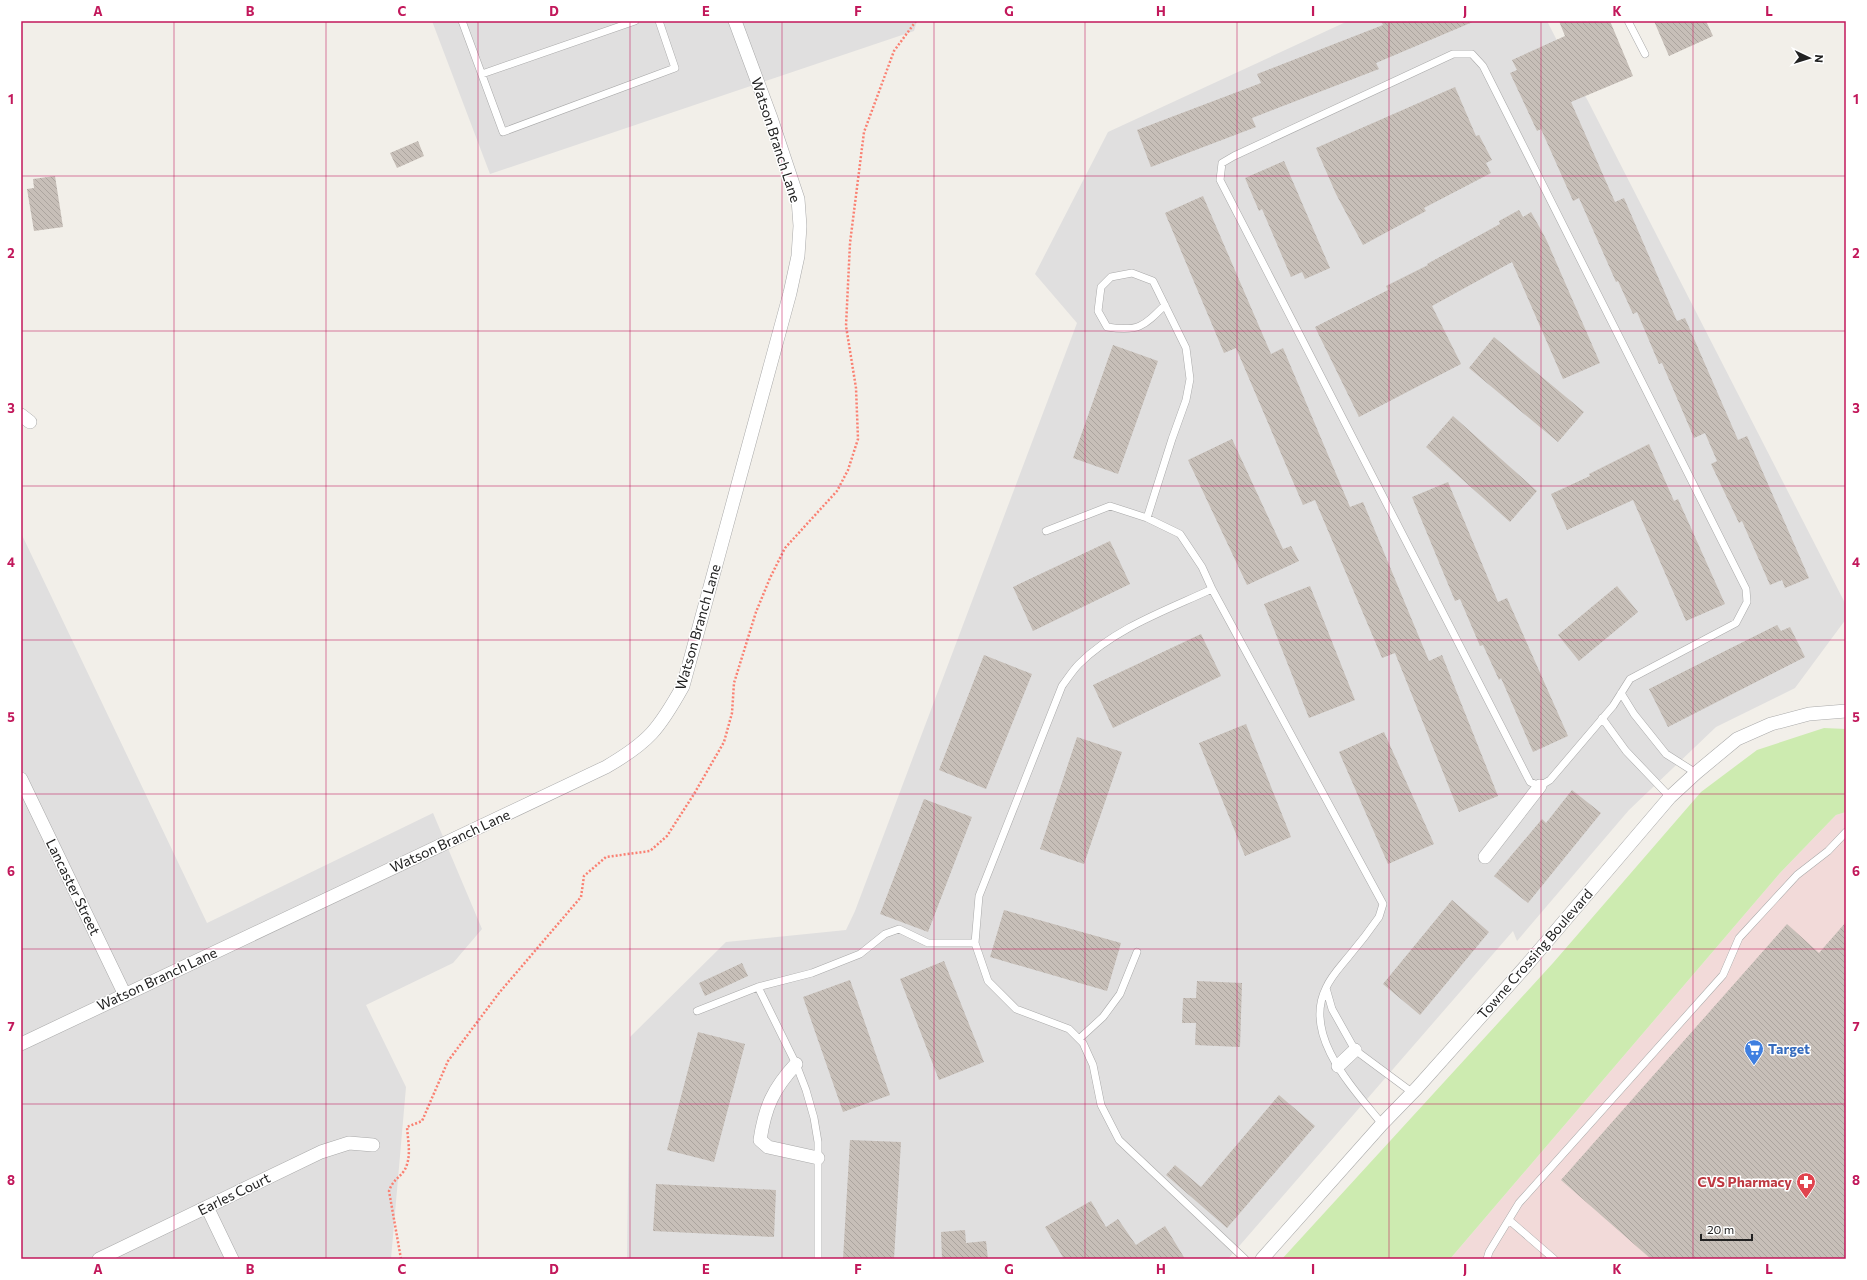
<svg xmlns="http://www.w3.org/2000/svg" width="1867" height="1280" viewBox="0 0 1867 1280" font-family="Commissioner,sans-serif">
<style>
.residential{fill:#e0dfdf}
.commercial{fill:#f2dad9}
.grass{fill:#cdebb0}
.building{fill:url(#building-back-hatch)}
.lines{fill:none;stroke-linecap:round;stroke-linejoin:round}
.service-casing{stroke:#a9a9a9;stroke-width:8}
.minor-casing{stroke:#a9a9a9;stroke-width:14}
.path{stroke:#fa8072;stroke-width:2.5;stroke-dasharray:2 2;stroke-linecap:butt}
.service{stroke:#fff;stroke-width:7}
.minor{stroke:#fff;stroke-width:13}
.grid{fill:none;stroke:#c2185b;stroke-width:1;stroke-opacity:0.55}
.labels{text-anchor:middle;stroke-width:3;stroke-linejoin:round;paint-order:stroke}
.street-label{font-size:14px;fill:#222;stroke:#fff}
.shop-label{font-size:14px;font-weight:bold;fill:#366cbe;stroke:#fff;text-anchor:start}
.health-label{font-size:14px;font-weight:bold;fill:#be3a42;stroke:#fff;text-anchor:end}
.neatline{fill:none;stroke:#c2185b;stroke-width:1.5}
.grid-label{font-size:13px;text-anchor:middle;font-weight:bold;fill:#c2185b}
</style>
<defs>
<pattern id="building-back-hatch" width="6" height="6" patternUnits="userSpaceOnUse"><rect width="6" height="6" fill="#c7bfb8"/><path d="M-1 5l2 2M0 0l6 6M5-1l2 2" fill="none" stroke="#aba49e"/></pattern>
</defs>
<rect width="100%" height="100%" fill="#f2efe9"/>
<path class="residential" d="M432,21h485l-3,10 -424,143z
M1348,21h199l299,584v14l-51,69 -79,39 -87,83 -112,131 -4,-10 -285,328h-601l3,-222 96,-95 120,-12 9,-19 222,-588 -42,-49 73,-142z
M21,533l186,390 226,-110 49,116 -29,34 -87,42 40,82 -15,172h-370z"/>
<path class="commercial" d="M1846,812v447h-396l330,-386 56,-58z"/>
<path class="grass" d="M1824,728l22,1v83l-10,3 -56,58 -330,386h-168l271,-296 148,-171 56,-42z"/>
<path class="building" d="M1381,21h94l-99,42 3,6 -127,49 4,9 -105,40 -14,-37 124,-47 -4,-9 126,-49z
M1559,21h51l23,55 -62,26 44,100 9,-4 53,123 8,-3 53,122 9,-4 62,142 -24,10 -3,-8 -12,5 -28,-64 -3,2 -28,-59 6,-3 -12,-28 -11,5 -32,-75 -3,1 -22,-52 -4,2 -15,-33 -2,1 -37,-84 -6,3 -32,-72 -4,2 -27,-58 7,-3 -5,-10 53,-24z
M1654,21h52l7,15 -44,20z
M1455,87l21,49 3,-1 13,25 -6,3 5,10 -67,35 2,3 -63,34 -27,-51 -20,-46z
M418,141l6,15 -27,12 -7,-15z
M1284,161l46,107 -25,11 -3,-7 -11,5 -29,-68 -3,2 -14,-33z
M55,176l8,51 -29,4 -7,-42 7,-1 -1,-9z
M1203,196l68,158 12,-6 67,159 13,-5 66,159 13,-6 56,141 -39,16 -64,-159 -13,5 -67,-158 -12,5 -67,-157 -12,5 -59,-140z
M1519,210l4,7 8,-5 15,27 54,124 -37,16 -51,-117 -80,44 29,58 -102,53 -44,-90 73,-37 -2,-4 42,-21 -1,-1 73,-40 -1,-3z
M1494,337l90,75 -26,30 -89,-74z
M1113,345l45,16 -40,113 -45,-16z
M1453,416l84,75 -27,31 -84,-75z
M1232,439l51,110 8,-3 8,15 -52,24 -59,-125z
M1649,444l25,57 4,-2 47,105 -39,17 -53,-121 -66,30 -16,-36 39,-18 -1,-2z
M1448,482l50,120 9,-4 61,138 -35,16 -32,-74 -2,2 -16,-35 -3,1 -20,-47 -5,2 -43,-104z
M1110,541l20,43 -97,47 -20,-44z
M1310,586l45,114 -46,18 -45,-114z
M1617,586l21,26 -59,49 -21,-26z
M1777,625l4,6 9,-4 15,30 -137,70 -19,-38z
M1201,634l20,42 -108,52 -20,-43z
M984,655l48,19 -46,115 -47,-19z
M1246,724l45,113 -46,19 -46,-113z
M1384,732l50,112 -46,20 -49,-112z
M1077,737l45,15 -38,112 -44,-15z
M1572,790l29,23 -73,90 -34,-27 48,-57 4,4z
M924,799l48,18 -44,115 -48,-18z
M1452,900l37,32 -69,83 -37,-31z
M1004,910l117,33 -14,48 -117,-34z
M1846,922v337h-195l-90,-79 226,-256 32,29z
M944,961l40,101 -45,18 -39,-101z
M742,963l6,13 -43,20 -6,-13z
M850,980l40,115 -47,17 -40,-115z
M1197,981l45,2 -2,64 -45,-2 1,-22h-14l1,-25h13z
M698,1032l47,12 -31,118 -47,-12z
M1279,1095l36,31 -88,102 -61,-53 9,-10 26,22z
M850,1140l51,2 -7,117h-51z
M656,1184l120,6 -2,47 -121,-6z
M1091,1201l15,26 12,-8 18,26 29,-19 20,33h-121l-19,-32z
M965,1230l1,13 20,-2 2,18h-46l-1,-27z"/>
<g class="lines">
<defs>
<path id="service" d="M462,21l41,111 172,-64 -16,-47
M1628,21l17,33
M1453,54h19l11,12 263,523 1,13 -11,21 -106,56 -17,27 -63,74 -10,6 -10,-4 -310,-602 2,-17 12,-7z
M482,74l153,-53
M1147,518l25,-79 14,-39 4,-21 -4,-31 -33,-67 -21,-8 -21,4 -10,10 -3,24 9,16c31,5 36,0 58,-22
M1046,531l64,-25 37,12 33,16 22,33 10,22 171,315 -4,13c-9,13 -19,26 -30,39 -8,10 -18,20 -23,32 -24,48 28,101 56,136
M1212,589c-45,21 -97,39 -133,75 -6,6 -11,14 -17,22l-83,210 -4,47 13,38 28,28 53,20 14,14 10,22 8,40 18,35 126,119
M1621,693l13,21 32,40 30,19
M1602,718l24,33 44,46
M758,987l38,77 10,26 8,28 4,24v117
M1326,988l6,21 23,41 58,43
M697,1011l61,-24 54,-14 48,-19 25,-20 14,-5 29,14h47
M1079,1039l24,-22 17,-23 17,-42
M1509,1220l45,39
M1487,1259l2,-7 30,-49 204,-228 16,-37 58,-63 31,-24 18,-19"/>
<path id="minor" d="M21,415l9,7
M21,779l104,216
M1485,857l55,-71
M21,1044l585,-277c43,-25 53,-38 77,-81l107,-393 8,-37 2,-30 -2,-27 -27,-81 -36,-97
M796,1064c-23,25 -31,43 -36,76l8,7 50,11
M1338,1066l17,-16
M207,1207l25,52
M99,1259l222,-107 28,-9 24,2
M1262,1259l120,-135 35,-36 108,-121 145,-170 26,-24 41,-34 34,-15 38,-10 37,-3"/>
</defs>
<use href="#service" class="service-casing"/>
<use href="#minor" class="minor-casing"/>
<path class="path" d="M401,1259l-12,-68c4,-11 9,-12 15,-20 8,-13 4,-29 3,-44l15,-6 26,-60 51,-68 82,-96 3,-21 22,-19 44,-6 17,-15 27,-42 30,-52 8,-29 2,-30 22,-71 14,-34 15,-30 52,-57 11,-21 10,-31 -2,-51 -10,-62 4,-83 14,-111 30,-81 22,-30"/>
<use href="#service" class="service"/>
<use href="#minor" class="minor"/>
</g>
<path class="grid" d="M174,21v1238M326,21v1238M478,21v1238M630,21v1238M782,21v1238M934,21v1238M1085,21v1238M1237,21v1238M1389,21v1238M1541,21v1238M1693,21v1238M21,176h1825M21,331h1825M21,486h1825M21,640h1825M21,794h1825M21,949h1825M21,1104h1825"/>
<defs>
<symbol id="supermarket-pin" viewBox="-11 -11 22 30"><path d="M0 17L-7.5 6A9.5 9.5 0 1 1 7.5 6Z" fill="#3f7fe0" stroke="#fff"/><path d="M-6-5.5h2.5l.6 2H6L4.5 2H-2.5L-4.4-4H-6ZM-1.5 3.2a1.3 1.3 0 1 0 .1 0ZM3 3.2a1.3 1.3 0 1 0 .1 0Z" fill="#fff"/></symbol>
<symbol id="pharmacy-pin" viewBox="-11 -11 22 30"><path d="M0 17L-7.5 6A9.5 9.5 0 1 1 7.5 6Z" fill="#e0444e" stroke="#fff"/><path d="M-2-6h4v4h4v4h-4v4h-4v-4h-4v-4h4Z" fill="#fff"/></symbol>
</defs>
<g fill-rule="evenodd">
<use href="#supermarket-pin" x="1743" y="1038" width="22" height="30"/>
<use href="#pharmacy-pin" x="1795" y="1171" width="22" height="30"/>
</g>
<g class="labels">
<g class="street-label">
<text transform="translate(776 140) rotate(72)" y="5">Watson Branch Lane</text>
<text transform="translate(698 627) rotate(-74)" y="5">Watson Branch Lane</text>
<text transform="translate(450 841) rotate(-25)" y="5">Watson Branch Lane</text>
<text transform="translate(73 887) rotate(64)" y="5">Lancaster Street</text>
<text transform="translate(1535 954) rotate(-49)" y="5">Towne Crossing Boulevard</text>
<text transform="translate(157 979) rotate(-25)" y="5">Watson Branch Lane</text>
<text transform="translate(234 1194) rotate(-26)" y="5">Earles Court</text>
</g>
<g class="shop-label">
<text x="1768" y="1054">Target</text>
</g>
<g class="health-label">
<text x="1792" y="1187">CVS Pharmacy</text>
</g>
</g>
<rect width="1867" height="1280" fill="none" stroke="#ffffff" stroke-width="44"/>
<g transform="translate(1809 58) rotate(94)" stroke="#ffffff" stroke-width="3" paint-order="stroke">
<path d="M0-3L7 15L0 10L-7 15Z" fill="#222222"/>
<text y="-6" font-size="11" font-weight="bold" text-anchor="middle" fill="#222222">N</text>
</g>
<path d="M1701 1234v6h51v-6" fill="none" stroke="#222222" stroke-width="2"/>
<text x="1707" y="1234" font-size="12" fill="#222222" stroke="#ffffff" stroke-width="3" paint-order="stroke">20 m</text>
<rect x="22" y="22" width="1823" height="1236" class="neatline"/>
<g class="grid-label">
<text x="98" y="16">A</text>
<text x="250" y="16">B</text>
<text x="402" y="16">C</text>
<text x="554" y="16">D</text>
<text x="706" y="16">E</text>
<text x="858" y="16">F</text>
<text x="1009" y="16">G</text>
<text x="1161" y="16">H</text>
<text x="1313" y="16">I</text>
<text x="1465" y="16">J</text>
<text x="1617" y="16">K</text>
<text x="1769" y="16">L</text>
<text x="11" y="104">1</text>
<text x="1856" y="104">1</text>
<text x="11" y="258">2</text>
<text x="1856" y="258">2</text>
<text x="11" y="413">3</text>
<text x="1856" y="413">3</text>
<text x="11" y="567">4</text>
<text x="1856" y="567">4</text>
<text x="11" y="722">5</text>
<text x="1856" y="722">5</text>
<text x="11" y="876">6</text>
<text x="1856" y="876">6</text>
<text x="11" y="1031">7</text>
<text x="1856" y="1031">7</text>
<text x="11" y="1185">8</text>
<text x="1856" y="1185">8</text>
<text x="98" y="1274">A</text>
<text x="250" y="1274">B</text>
<text x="402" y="1274">C</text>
<text x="554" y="1274">D</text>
<text x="706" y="1274">E</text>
<text x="858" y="1274">F</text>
<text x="1009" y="1274">G</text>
<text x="1161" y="1274">H</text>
<text x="1313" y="1274">I</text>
<text x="1465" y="1274">J</text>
<text x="1617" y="1274">K</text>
<text x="1769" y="1274">L</text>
</g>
</svg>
